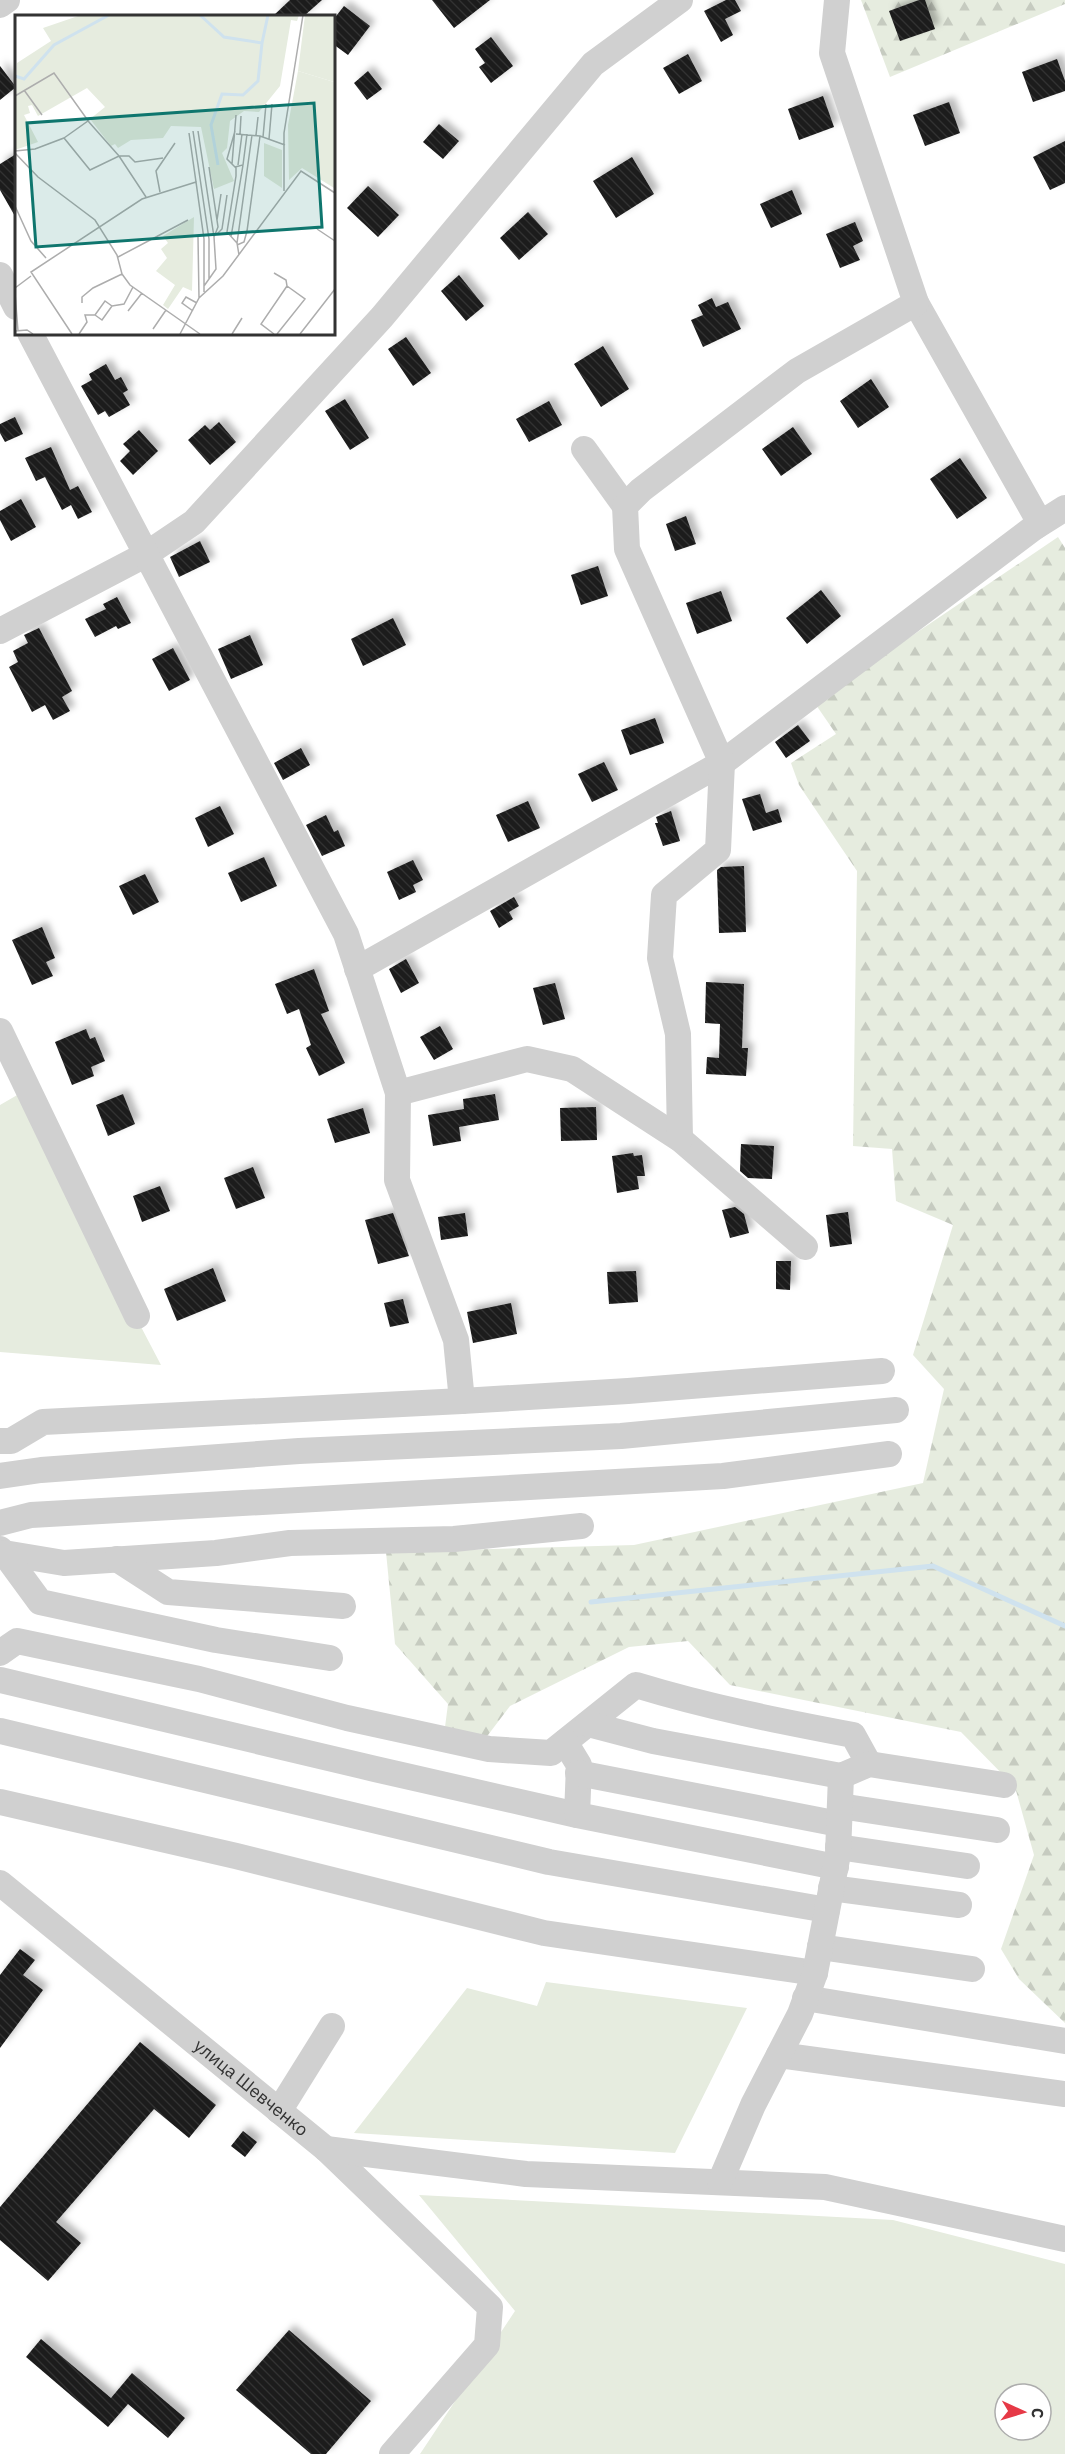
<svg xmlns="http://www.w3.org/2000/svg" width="1065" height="2454" viewBox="0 0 1065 2454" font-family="'IBM Plex Sans',sans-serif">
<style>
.grass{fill:#e6ecdf;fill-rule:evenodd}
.forest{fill:url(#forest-firs)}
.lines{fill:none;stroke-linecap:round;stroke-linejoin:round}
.stream{stroke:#cfe2ee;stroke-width:5}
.building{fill:url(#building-back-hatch);filter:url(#shadow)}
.minor{stroke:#d0d0d0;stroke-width:26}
.labels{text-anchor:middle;stroke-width:6;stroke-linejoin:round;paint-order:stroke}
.street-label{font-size:18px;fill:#333;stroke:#fff}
.inset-river{fill:none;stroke:#cfe2ee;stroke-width:3}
.inset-road{fill:none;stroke:#adadad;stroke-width:1.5}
.view{fill:#0f766e;fill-opacity:0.15;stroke:#0f766e;stroke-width:3}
.inset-edge{fill:none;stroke:#333;stroke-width:3}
</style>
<defs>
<pattern id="forest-firs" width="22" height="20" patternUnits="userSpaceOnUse" patternTransform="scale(1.5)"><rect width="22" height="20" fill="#e6ecdf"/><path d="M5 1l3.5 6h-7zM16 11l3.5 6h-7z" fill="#c6cbc0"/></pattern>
<pattern id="building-back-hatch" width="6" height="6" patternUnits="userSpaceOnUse" patternTransform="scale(1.5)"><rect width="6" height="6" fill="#1a1a1a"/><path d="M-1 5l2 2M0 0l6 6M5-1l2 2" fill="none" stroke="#333"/></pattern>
<filter id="shadow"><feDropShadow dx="5.5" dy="-5.5" stdDeviation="3" flood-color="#0004"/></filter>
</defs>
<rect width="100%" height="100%" fill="#fff"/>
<path class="grass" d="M19,1094l142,271 -161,-13v-247z
M546,1982l201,26 -72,145 -321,-20 113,-145 70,18z
M419,2195l474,25 172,44v190h-645l95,-143zM1005,2394h36v36h-36z"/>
<path class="forest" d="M861,0h204v4l-175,73z
M1058,537l7,11v1475l-46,-44 -18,-30 33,-94 -19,-68 -54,-55 -231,-47 -42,-44 -59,6 -119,59 -25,33 -40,-12 3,-23 -53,-60 -9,-92 248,-7 289,-62 21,-94 -31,-34 40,-130 -57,-24 -4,-52 -39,-3 4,-275 -58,-86 -8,-22 45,-29 -22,-32z"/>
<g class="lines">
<path class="stream" d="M591,1602l342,-36 132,60"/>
</g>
<path class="building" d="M290,0h32l-18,16h-31z
M432,0h58l-36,28z
M726,0h9l6,11 -16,8 8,16 -12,7 -17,-31z
M919,0h6l10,29 -35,12 -11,-30z
M344,6l26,20 -22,29 -15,-11v-24z
M491,37l22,29 -22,17 -12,-16 6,-4 -10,-14z
M688,54l14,27 -23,13 -16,-26z
M1057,59l8,22v10l-32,11 -11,-30z
M0,66l16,21 -16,13z
M368,71l14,18 -15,11 -13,-17z
M823,96l11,31 -35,13 -11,-31z
M949,102l11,31 -35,13 -12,-31z
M439,124l20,17 -16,18 -20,-17z
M1065,141v42l-15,7 -17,-33z
M16,154v64l-16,-28v-26z
M632,157l22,37 -38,24 -23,-37z
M368,186l31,29 -21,22 -31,-29z
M792,190l10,24 -31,14 -11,-24z
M528,212l20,22 -29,26 -19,-22z
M855,222l8,19 -10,5 7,14 -20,8 -14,-34z
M459,275l25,31 -18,15 -25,-30z
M712,298l4,9 12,-5 13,27 -38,18 -12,-27 12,-5 -5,-10z
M406,337l25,36 -18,13 -25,-37z
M603,346l26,43 -28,18 -27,-43z
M106,364l9,16 6,-3 7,13 -5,3 7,12 -21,12 -4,-6 -7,4 -17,-29 11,-6 -3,-6z
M871,379l18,28 -31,21 -18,-27z
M345,399l24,39 -19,12 -25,-39z
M549,401l13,24 -33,17 -13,-23z
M15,417l8,17 -18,8 -5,-9v-9z
M219,422l17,20 -26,23 -22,-25 17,-15 5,5z
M793,427l19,27 -31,22 -19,-27z
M139,430l19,21 -25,24 -13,-14 10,-10 -7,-7z
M51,447l19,43 8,-4 14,26 -14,7 -7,-14 -9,5 -17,-33 -9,4 -11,-23z
M960,458l27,40 -30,21 -27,-40z
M21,499l15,28 -25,14 -11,-21v-9z
M686,516l10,28 -21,7 -9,-27z
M200,541l10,21 -31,15 -9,-20z
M598,566l10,30 -27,9 -10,-30z
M821,590l20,26 -34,28 -21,-26z
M721,591l11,30 -35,13 -11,-31z
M117,597l14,26 -13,6 -2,-3 -21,11 -10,-18 21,-10 -3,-5z
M393,618l13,27 -43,21 -12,-27z
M39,628l33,63 -10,6 8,14 -17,9 -8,-15 -13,7 -23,-45 9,-5 -5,-11 15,-8 -4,-8z
M250,635l13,30 -32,14 -13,-30z
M173,648l17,32 -21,11 -17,-32z
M655,718l9,25 -34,12 -9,-25z
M798,725l12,16 -24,17 -11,-16z
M301,748l9,17 -27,15 -9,-17z
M604,762l14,28 -26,12 -14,-28z
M760,794l6,19 12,-4 4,13 -29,9 -11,-32z
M528,801l12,27 -32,14 -12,-27z
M220,806l14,28 -26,13 -13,-29z
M671,811l9,30 -17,5 -8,-23h3l-2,-6z
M326,815l8,17 4,-2 7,16 -23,10 -16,-31z
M264,857l13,29 -36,16 -13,-29z
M413,860l10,20 -10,5 3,7 -17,8 -12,-28z
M744,866l2,66 -27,1 -2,-63 4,-3z
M145,874l14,28 -26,13 -14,-29z
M514,897l5,9 -10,6 4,7 -14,9 -9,-17z
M42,927l13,31 -9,4 7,14 -21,9 -20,-45z
M406,959l13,24 -18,10 -12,-24z
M314,969l15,42 -8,3 24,49 -26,13 -13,-28 5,-3 -12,-36 -12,5 -12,-30z
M706,982l38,2 -2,64h6l-2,28 -40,-2 1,-17 12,1 1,-34 -15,-1z
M555,983l10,36 -22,6 -10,-37z
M440,1026l13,23 -19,11 -14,-23z
M86,1029l4,10 5,-2 10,24 -14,6 3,9 -22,9 -17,-43z
M123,1094l12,30 -27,12 -12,-31z
M495,1094l4,26 -40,7 2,14 -28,5 -5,-31 36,-6 -1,-10z
M596,1107l1,33 -36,1 -1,-33z
M363,1108l7,25 -35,10 -8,-24z
M741,1144l33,2 -2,33 -24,-1 -8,-7z
M633,1153l1,3 8,-1 3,21h-8l2,13 -22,4 -5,-37z
M253,1167l12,31 -29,11 -12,-31z
M160,1186l10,25 -28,11 -9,-26z
M735,1207l9,7 5,19 -19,5 -8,-28z
M848,1212l4,32 -22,3 -4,-32z
M393,1213l16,43 -31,8 -13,-44z
M465,1213l3,23 -27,4 -3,-23z
M776,1261h15l-1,29 -14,-1z
M213,1268l13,33 -49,20 -13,-32z
M636,1271l2,31 -29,2 -2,-32z
M403,1299l6,24 -19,4 -6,-24z
M511,1303l6,31 -44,9 -6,-31z
M20,1949l15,11 -12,15 20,15 -43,58v-73z
M140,2042l76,63 -27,33 -35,-29 -98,113 25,21 -33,38 -48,-41v-33z
M243,2131l14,11 -12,15 -14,-11z
M289,2330l82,71 -45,53h-15l-75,-64z
M41,2339l70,59 21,-25 53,45 -17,20 -40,-34 -20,23 -82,-70z"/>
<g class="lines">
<g class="minor">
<path d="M0,5l7,-5"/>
<path d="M0,275l16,32"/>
<path d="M584,449l41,57"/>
<path d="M1035,527l30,-19"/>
<path d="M0,631l145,-76 49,-33 188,-205 211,-253 87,-64"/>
<path d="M357,969l365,-206 318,-240 -124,-220"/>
<path d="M0,1031l137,285"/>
<path d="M398,1093l129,-34 45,10 108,70 125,108"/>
<path d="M680,1139l-2,-105 -18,-76 4,-63 54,-45 4,-87 -95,-214 -2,-43 16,-16 156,-119 119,-68 -84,-250 5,-53"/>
<path d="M462,1401l166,-10 254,-20"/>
<path d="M0,1441h11l32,-19 419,-21 -6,-61 -59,-160 1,-87 -52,-159 -316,-601"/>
<path d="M0,1476l41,-6 258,-19 322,-15 275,-26"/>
<path d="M0,1523l31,-8 692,-39 166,-22"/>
<path d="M0,1549l4,4 60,10 152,-10 74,-10 164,-4 127,-13"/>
<path d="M4,1553l36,49 176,38 114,18"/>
<path d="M117,1559l51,33 175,14"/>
<path d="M0,1653l17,-12 182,38 148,39 142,31 62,4 85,-68c72,22 143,36 217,50l16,29"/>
<path d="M0,1680l375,89 202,46"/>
<path d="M588,1724l65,17 188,35 28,-12 135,21"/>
<path d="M0,1731l549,131 278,48"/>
<path d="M565,1742l14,23 -2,50 259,52"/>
<path d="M578,1773l261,51"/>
<path d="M0,1802l236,54 308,77 271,40"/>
<path d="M840,1806l157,24"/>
<path d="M838,1847l129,19"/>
<path id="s1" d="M0,1883l326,266 164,158 -3,38 -95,109"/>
<path d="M831,1888l128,17"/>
<path d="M820,1947l152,22"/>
<path d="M805,1998l260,43"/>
<path d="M779,2055l286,39"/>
<path d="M279,2111l53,-85"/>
<path d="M326,2149l200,25 299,13 240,52"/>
<path d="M720,2182l33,-77 47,-91 15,-41 23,-119 3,-78"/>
</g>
</g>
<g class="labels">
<g class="street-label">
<text dy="6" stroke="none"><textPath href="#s1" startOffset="324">улица Шевченко</textPath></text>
</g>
</g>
<g transform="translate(15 15)">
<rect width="320" height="320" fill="#fff"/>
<path d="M283,56l36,11v106l-32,-20 -13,12 -1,-55zM249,128l18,7v38l-18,-12zM179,202l-2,74 -9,-4 -15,22 -5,-4 12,-20 -19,-14 11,-13 -6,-9 7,-6 -5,-7z" fill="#e6ecdf"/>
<path d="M66,0h218l-2,6 -6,-1 -11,66 -21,26 -15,-1 -14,10 -3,27 -5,5 12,28 -20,8 -13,-62 -30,-1 -8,12 -32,2 -13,8 -3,-4 -4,2 -21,-27 15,-12 -18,-19 -49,28 -6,-11 -4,1 2,7 -6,2 14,27 -23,8 2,-87 34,-22 -8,-13zM290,0h29v67l-36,-11z" fill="#e6ecdf"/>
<path class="inset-river" d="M185,0l24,22 38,6 6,-28M0,61l9,3 30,-34 55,-30M203,150l-7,-40 11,-31 21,1 15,-14 4,-38"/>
<path class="inset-road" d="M9,75l18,25M0,81l39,-23 35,49M178,116l16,108v40l-5,7M183,116l16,106 2,32 -7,10M220,116l-8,28 9,9v8l-9,56 10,11 2,12M174,118l7,49M221,119l24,2 25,9M225,119l1,-18M241,120l2,-18M248,122l3,-33M49,123l24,-17 31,35 27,41M254,124l3,-35M0,136l20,-2 29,-11 26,32 29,-14h10l6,6 28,-4M0,138l23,24 57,43 22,35 5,19M217,149l4,-49M223,150l4,-31M194,152l9,60 -4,10M220,152l8,-2 4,-31M269,176v-58l19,-118M145,177l-4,-21 19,-28M0,191l16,35 15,17M202,205l4,-26M302,214l18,12M202,219l5,-5 5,-34M183,222l1,61M216,222l12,-72M222,228l15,-108M222,230l7,-3 3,-11 13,-95M103,242l70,-37M0,273l16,-12M0,278l3,38M67,288v-6l11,-9 29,-14 8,11 70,49M113,296l14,-18M178,296l-11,-8 4,-6 11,6M80,300l7,5 10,-14M138,314l13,-19M0,316l12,-1 6,4M57,319l-41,-62 111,-73 54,-17 8,57v53M64,319l8,-12 -2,-7h10l10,-14 7,5 12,-2 9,-17M165,319l19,-36 24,-22 78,-105 34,22M217,319l10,-16M259,319l-13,-10 26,-38 -1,-6 -12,-7M262,319l28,-35 -18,-13M285,319l35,-45"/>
<path class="view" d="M299,88l8,124 -286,20 -9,-124z"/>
<rect width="320" height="320" class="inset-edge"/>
</g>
<g transform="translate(1023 2412) rotate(94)"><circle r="28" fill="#ffffff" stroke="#adadad" stroke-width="1.5"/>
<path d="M0-4.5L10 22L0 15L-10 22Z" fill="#e63946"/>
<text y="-9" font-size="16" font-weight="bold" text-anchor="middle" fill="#333333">С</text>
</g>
</svg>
